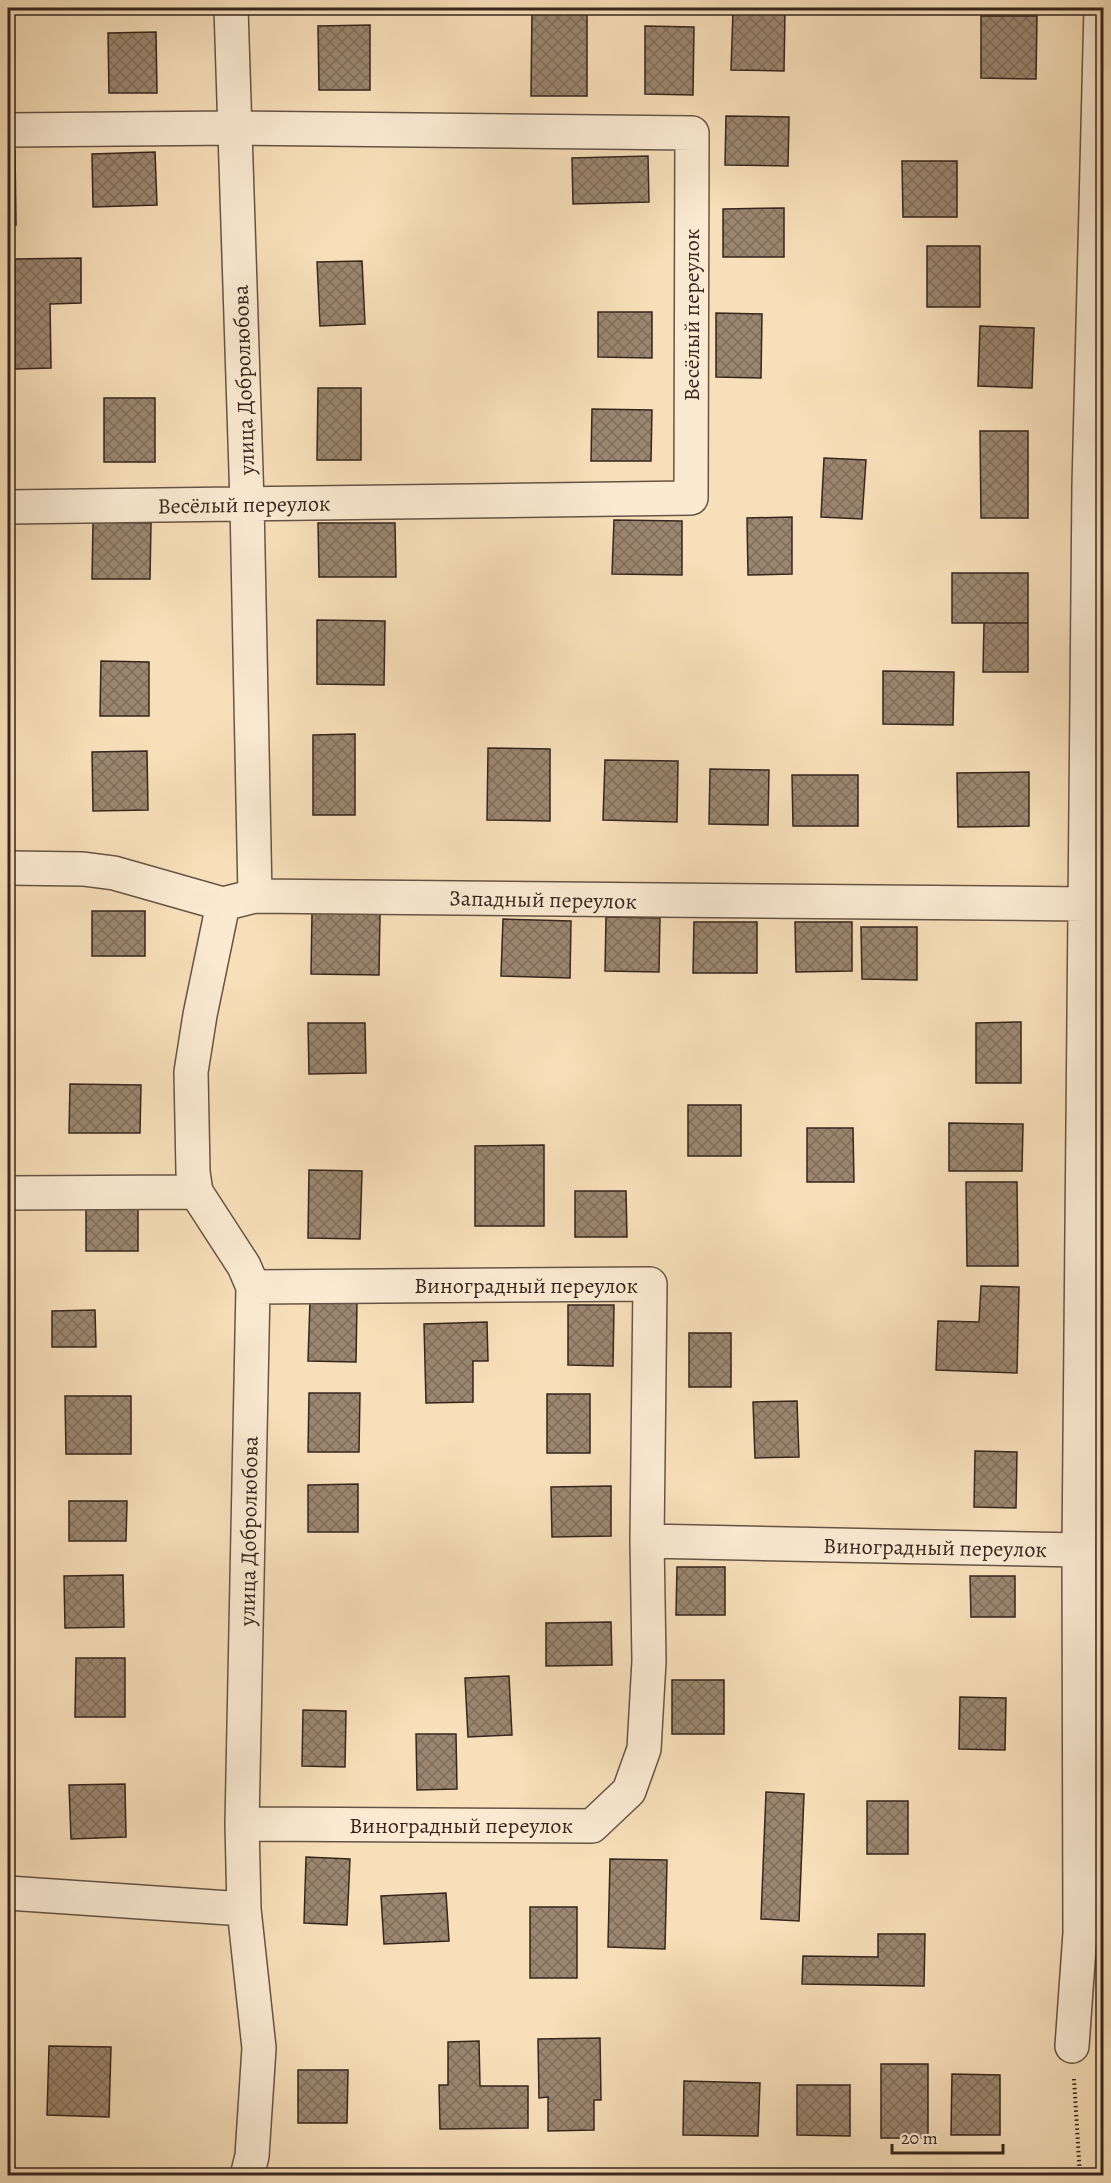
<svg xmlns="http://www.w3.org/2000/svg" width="1111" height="2183" viewBox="0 0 1111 2183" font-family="Alegreya,serif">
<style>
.building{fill:url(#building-cross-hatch);stroke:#37261f;stroke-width:1.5}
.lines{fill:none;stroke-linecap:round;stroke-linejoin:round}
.minor-casing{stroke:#675446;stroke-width:36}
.path{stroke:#37261f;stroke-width:4;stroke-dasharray:1.5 3;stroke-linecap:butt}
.minor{stroke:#faead2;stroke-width:33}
.labels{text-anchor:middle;stroke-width:5;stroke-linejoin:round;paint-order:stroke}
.street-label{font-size:22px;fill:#37261f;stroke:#faead2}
</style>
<defs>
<pattern id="building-cross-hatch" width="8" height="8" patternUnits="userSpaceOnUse" patternTransform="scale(1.5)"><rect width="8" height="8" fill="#9b866f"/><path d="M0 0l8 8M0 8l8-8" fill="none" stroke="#7f6d5b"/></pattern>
</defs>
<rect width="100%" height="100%" fill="#f7dfb9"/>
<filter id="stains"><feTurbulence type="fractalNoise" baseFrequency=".00333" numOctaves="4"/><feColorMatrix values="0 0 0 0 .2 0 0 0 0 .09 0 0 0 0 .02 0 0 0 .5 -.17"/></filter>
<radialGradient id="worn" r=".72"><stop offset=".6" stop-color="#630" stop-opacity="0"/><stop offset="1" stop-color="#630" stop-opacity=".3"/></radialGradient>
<path class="building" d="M532,11l55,1v84h-56z
M733,11l52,1 -1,59 -53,-1z
M981,16h56l-1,63 -55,-1z
M370,25v65h-51l-1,-64z
M645,26l49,1 -1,68 -48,-1z
M156,32l1,61h-48l-1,-60z
M726,116l63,1 -1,49 -63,-1z
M8,151h7l1,74h-8z
M155,152l2,53 -64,2 -1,-53z
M648,156l1,46 -76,2 -1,-46z
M902,161h55v56h-54z
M784,208v49h-61v-48z
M927,246h53v61h-53z
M81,258v45l-31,1 1,64 -36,1v-110z
M362,261l3,63 -45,2 -3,-64z
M598,312h54v46l-54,-1z
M716,313l46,1 -1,64 -45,-1z
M980,326l54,2 -2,60 -54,-2z
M318,388h43v72h-44z
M104,398h51v64h-51z
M8,404h4l1,57h-5z
M592,409l60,1 -1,51h-60z
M980,431h48v87h-47z
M824,458l42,2 -4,59 -41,-2z
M792,517v57l-44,1 -1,-57z
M614,520l68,1v54l-70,-1z
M93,522l58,1 -1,56h-58z
M318,523h77l1,54h-77z
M952,573h76v50h-76z
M317,620l68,1 -1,64 -67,-1z
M984,623h44v49h-45z
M101,661l48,1v54h-49z
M883,671l71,1 -1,53 -70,-1z
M355,734v81h-42v-80z
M488,748l62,1v72l-63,-1z
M147,751l1,59 -55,1 -1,-59z
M605,760l73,1 -1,61 -74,-2z
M710,769l59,1 -1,55 -59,-1z
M1029,772v54l-71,1 -1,-54z
M792,775h66v51h-65z
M92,911h53v45h-53z
M312,913l68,1 -1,61 -68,-1z
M606,917l54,1 -1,54 -54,-1z
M503,919l68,2 -1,57 -69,-2z
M694,922h63v51h-64z
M795,922h57v49l-56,1z
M861,927h56v53l-55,-1z
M1021,1022v61h-45v-60z
M308,1023h57l1,50 -57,1z
M70,1084l71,1 -1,48h-71z
M688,1105h53v51h-53z
M949,1123l74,1 -1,47h-73z
M807,1128h46l1,54h-47z
M544,1145v81h-69v-80z
M309,1170l53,1 -2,68 -52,-1z
M966,1182h51l1,84h-51z
M575,1191h51l1,46h-52z
M86,1208h52v43h-52z
M981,1286l38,1 -2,86 -81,-3 2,-49 41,1z
M310,1300l47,1 -1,61 -48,-1z
M568,1305h46l-1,61 -45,-1z
M95,1310l1,37h-44v-36z
M487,1322l1,39h-15v41l-47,1 -2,-79z
M689,1333h42v54h-42z
M309,1393h51l-1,59h-51z
M547,1394h43v59h-43z
M65,1396h66v58h-65z
M797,1401l2,56 -44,1 -2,-56z
M975,1451l42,1 -1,56 -42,-1z
M358,1484v48h-50v-47z
M611,1486v50l-59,1 -1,-50z
M69,1501h58l-1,40h-57z
M677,1567h48v48h-49z
M123,1575l1,52 -59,1 -1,-52z
M970,1576h45v41h-44z
M611,1622l1,43 -66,1v-43z
M76,1658h49v59h-50z
M509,1676l3,59 -44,2 -3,-59z
M672,1680h52v54h-52z
M960,1697l46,1 -1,52 -46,-1z
M303,1710l43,1 -1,56 -43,-1z
M416,1734h40l1,55 -40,1z
M125,1784l1,53 -55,2 -2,-54z
M766,1792l38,2 -5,127 -38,-2z
M867,1801h41v53h-41z
M306,1857l44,2 -3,66 -43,-2z
M610,1859l57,1 -2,89 -57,-2z
M446,1893l3,48 -65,3 -3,-48z
M530,1907h47v71h-47z
M878,1934h47l-1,52 -122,-2 1,-28 75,1z
M600,2038l1,62h-7v30l-46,1v-34l-9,1 -1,-59z
M479,2041l1,45h48v42l-88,1 -1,-44h9v-43z
M49,2046l62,1 -2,70 -62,-2z
M881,2064h47v74h-47z
M298,2070h50l-1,53h-49z
M952,2074l48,1v60h-49z
M684,2081l76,2 -2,53 -75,-1z
M797,2085h53v51l-53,-1z"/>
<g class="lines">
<defs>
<path id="minor" d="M231,8l16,495 8,393
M8,130l227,-2 457,5 -1,365 -683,9
M8,868l75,1 31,4 109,31 32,-8 830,8
M223,904l-23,111 -9,57 2,100 3,20 48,74 9,21 -11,537 2,85 15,139 -7,108 -5,20
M8,1193l188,-1
M647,1541l432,9
M242,1824l350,2 37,-35 15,-42 5,-88 -2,-120 3,-257 -397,3
M8,1893l236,16
M1072,2046l8,-113 -1,-383 10,-1064 12,-478"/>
</defs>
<use href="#minor" class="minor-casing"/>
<path class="path" d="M1074,2079l6,97"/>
<use href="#minor" class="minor"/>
</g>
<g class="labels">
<g class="street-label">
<text transform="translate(691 315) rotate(-90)" y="8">Весёлый переулок</text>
<text transform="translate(243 380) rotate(-92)" y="8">улица Добролюбова</text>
<text transform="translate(244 504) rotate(-1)" y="8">Весёлый переулок</text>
<text transform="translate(543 899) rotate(1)" y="8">Западный переулок</text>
<text x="526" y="1293">Виноградный переулок</text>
<text transform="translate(248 1531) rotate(-89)" y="8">улица Добролюбова</text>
<text transform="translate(935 1547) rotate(1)" y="8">Виноградный переулок</text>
<text x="461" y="1833">Виноградный переулок</text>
</g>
</g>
<rect width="1111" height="2183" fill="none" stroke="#f7dfb9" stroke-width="30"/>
<rect x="9" y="9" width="1093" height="2165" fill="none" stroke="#37261f" stroke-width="3"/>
<rect x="15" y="15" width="1081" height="2153" fill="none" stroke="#37261f" stroke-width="1.5"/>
<path d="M892 2144v9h111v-9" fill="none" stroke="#37261f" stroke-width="3"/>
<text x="901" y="2144" font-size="18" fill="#37261f" stroke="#faead2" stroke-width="4.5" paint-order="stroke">20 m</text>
<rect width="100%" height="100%" filter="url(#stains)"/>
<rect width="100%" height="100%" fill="url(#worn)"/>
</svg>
